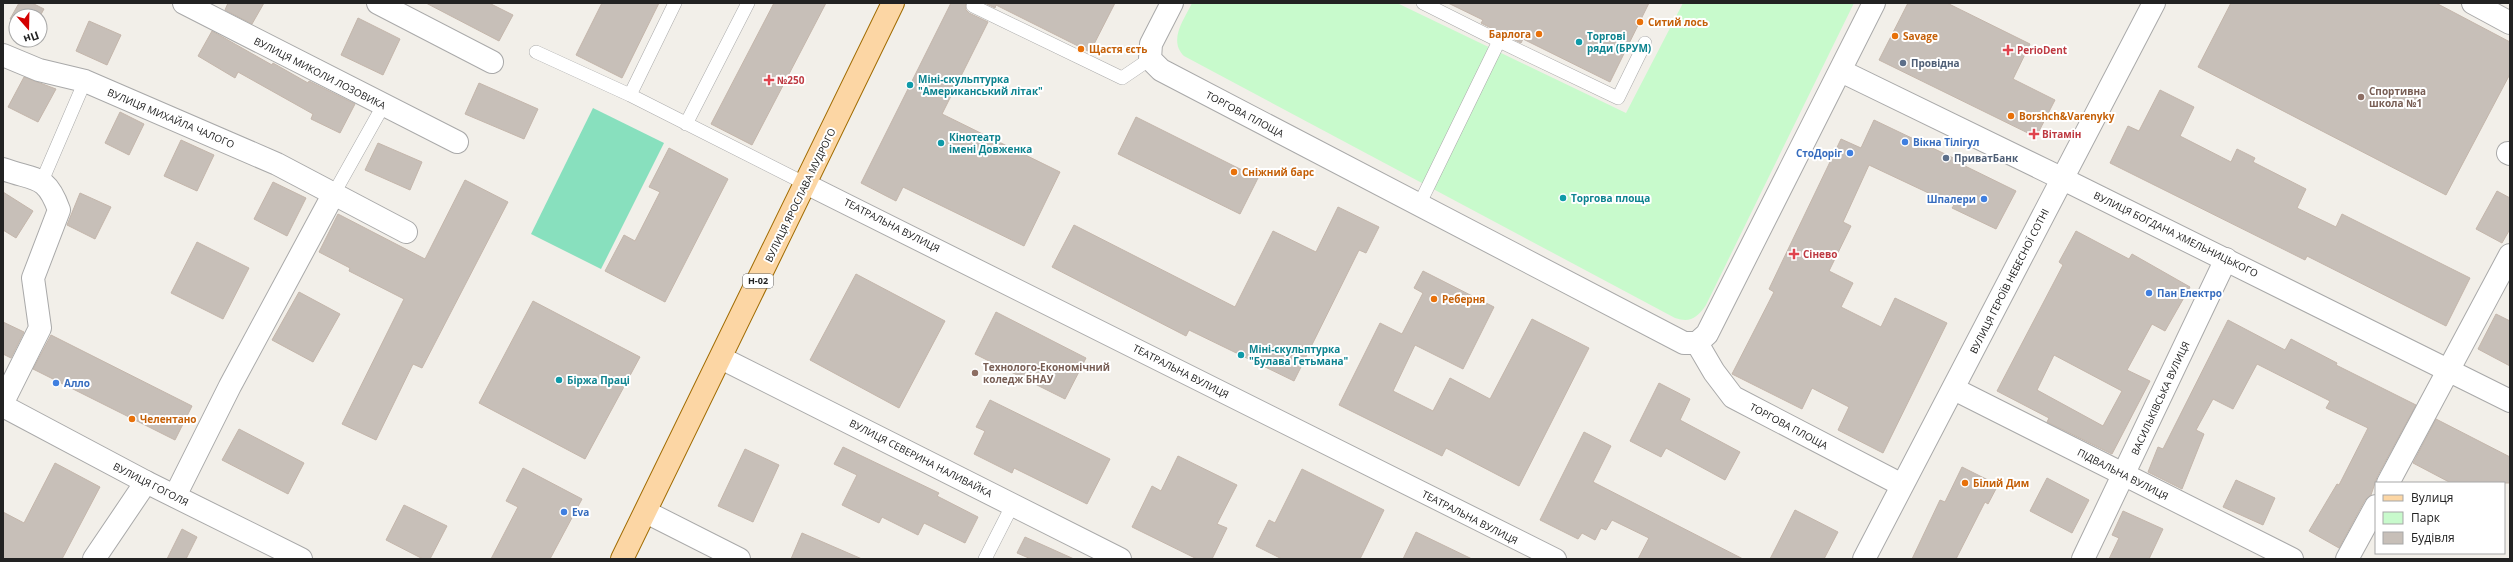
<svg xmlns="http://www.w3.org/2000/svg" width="2513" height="562" viewBox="0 0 2513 562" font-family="'Open Sans',sans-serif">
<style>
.park{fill:#c8facc}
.pitch{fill:#88e0be}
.building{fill:#c7bfb8;stroke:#c4b6ab;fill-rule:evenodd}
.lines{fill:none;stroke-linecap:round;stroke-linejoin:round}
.service-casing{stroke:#a9a9a9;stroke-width:14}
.pedestrian-casing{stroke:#a9a9a9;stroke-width:22}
.minor-casing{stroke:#a9a9a9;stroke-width:24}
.tertiary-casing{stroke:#a9a9a9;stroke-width:24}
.primary-casing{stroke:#a06b00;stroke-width:24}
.service{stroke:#fff;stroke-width:13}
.pedestrian{stroke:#fff;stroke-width:20}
.minor{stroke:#fff;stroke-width:22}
.tertiary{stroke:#fff;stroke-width:22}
.primary{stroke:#fcd6a4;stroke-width:22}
.food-dot{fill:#e8710a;stroke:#fff;stroke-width:1.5}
.culture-dot{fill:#0f9aa8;stroke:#fff;stroke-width:1.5}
.health-dot{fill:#e0444e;stroke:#fff;stroke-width:1.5}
.service-dot{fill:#5c6f8a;stroke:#fff;stroke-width:1.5}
.education-dot{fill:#8d6e63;stroke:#fff;stroke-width:1.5}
.shop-dot{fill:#3f7fe0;stroke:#fff;stroke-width:1.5}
.labels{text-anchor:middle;stroke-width:4;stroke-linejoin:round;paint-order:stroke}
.shield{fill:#fff;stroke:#646464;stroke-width:1}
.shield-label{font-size:9px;font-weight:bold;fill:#222}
.food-label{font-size:10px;font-weight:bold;fill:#c56008;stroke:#fff;text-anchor:start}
.culture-label{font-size:10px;font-weight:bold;fill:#0d838f;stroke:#fff;text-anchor:start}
.health-label{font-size:10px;font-weight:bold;fill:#be3a42;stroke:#fff;text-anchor:start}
.service-label{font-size:10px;font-weight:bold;fill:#4e5e75;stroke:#fff;text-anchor:start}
.street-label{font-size:10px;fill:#222;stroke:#fff}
.education-label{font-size:10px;font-weight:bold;fill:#785e54;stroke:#fff;text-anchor:start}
.shop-label{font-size:10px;font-weight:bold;fill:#366cbe;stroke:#fff;text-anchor:start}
</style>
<rect width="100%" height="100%" fill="#f2efe9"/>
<path class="park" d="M1192,3h205l229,110 57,-110h171l-148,302c-9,13 -16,18 -31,13l-491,-262c-16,-16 0,-36 8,-53z"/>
<path class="pitch" d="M593,108l71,35 -63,126 -70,-35z"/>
<path class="building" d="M19,3h13l12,6 -4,7h-24v6l-6,-3z
M228,3h36l-12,21 -27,-14z
M426,3h63l24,12 -14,26z
M602,3h57l-37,75 -46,-23z
M774,3h52l-74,142 -41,-21z
M951,3h15v7l3,3 19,9 -46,92 118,58 -36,74 -121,-59 -7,14 -35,-18z
M985,3h130l-25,49 -94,-47 -1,3z
M1448,3h201l-39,79 -87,-43 -2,4 -40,-20 2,-3z
M1908,3h39l83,41 -17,35 42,21 -19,37 -157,-77z
M2231,3h205l74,39v32l-64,121 -248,-128z
M358,18l42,21 -17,36 -42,-20z
M89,21l32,14 -14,30 -31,-14z
M212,31l60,34 1,-2 35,20 1,-2 46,23 -15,29 -29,-14 2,-5 -75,-42 -3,6 -37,-22z
M24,77l32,12 -18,33 -30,-15z
M479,83l59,26 -14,30 -59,-25z
M2160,90l34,17 -14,29 51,26 6,-13 18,9 -2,4 53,27 -9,19 39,19 6,-13 128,64 -24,48 -139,-70 -2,4 -195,-97 18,-37 11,5z
M120,112l24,12 -15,31 -24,-12z
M1136,117l122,61 -18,36 -122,-60z
M1874,120l92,44 -1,2 51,25 -20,38 -44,-21 2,-3 -85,-40 -26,57 8,4 -22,45 24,12 -12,24 40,20 14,-29 52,25 -64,130 -45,-23 11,-23 -37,-19 -10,21 -70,-35 42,-82 -5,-3 72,-150 20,9z
M181,140l33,15 -17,36 -33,-15z
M378,143l44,19 -12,28 -45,-20z
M669,148l59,31 -63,123 -60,-31 19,-36 11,6 25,-49 -11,-5z
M465,180l43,22 -86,166 -9,-4 -37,76 -34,-16 62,-125 -55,-28 1,-3 -31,-16 19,-38 87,45z
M273,182l33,16 -19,38 -33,-17z
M2497,191l13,7v31l-8,14 -26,-14z
M3,192l30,19 -17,27 -13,-8z
M80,193l31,14 -16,32 -28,-14z
M1338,207l41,20 -13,26 -7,-3 -65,131 -105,-51 -3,6 -134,-69 22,-42 161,82 38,-76 43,21z
M2076,231l53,28 3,-5 58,33 -25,44 -13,-7 -25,46 23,11 -38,73 -65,-32 2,-4 -52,-27 66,-126 -4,-3zM2054,355l68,36 -19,35 -66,-36z
M197,242l52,26 -26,51 -52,-26z
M1423,271l71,36 -31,62 -48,-24 -22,46 40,20 17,-33 40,21 42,-80 57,29 -70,138 -73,-38 -4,8 -103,-51 41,-82 22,11 21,-41 -9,-5z
M856,274l89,47 -46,87 -89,-48z
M299,292l41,22 -27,48 -41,-22z
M533,301l107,56 -55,102 -106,-56z
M996,312l90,46 -21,41 -90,-45z
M2496,314l14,7v45l-32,-17z
M2228,320l57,30 6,-11 46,24 -1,2 80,40 -39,72 -6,18 -6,5 -26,48 -30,-17 28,-47 2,1 29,-57 -42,-20 4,-7 -73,-37 -24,45 -20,-10 -17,31 8,4 -22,55 -34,-17 10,-25 5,2z
M3,322l21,10 -13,26 -8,-4z
M51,335l141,71 -17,34 -142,-71z
M1659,383l31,16 -10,21 60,32 -15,28 -59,-32 -5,9 -31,-16z
M990,400l120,59 -23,45 -73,-36 -2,5 -38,-19 11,-23 -9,-4z
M2436,419l74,38v26h-59l-38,-20z
M239,429l65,34 -16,31 -66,-34z
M1584,432l27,14 -18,36 150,77h-105l11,-21 -37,-18 -6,10 -5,-2 -6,12 -13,-7 -4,6 -38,-19z
M843,447l96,46 -2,3 41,21 -13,26 -41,-20 -6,12 -36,-18 -3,6 -37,-18 15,-30 -23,-11z
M745,449l34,16 -26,57 -35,-16z
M1178,456l59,29 -20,39 10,4 -15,31h-15l-65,-32 20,-41 9,5z
M55,463l45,24 -38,72h-59v-47l21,11z
M1962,467l36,18 -10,19 -3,-2 -29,57h-44l28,-59 5,2z
M523,468l59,31 -32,60h-59l27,-52 -12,-6z
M1302,469l82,41 -24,49h-78l-26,-13 13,-26 6,3z
M2047,478l42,22 -17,33 -42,-22z
M2236,480l39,18 -12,27 -40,-18z
M404,505l43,21 -17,33h-7l-37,-19z
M1795,510l43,22 -14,27h-54z
M2123,511l40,18 -14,30h-40l10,-21 -7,-3z
M182,529l15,8 -11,22h-19z
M1416,532l56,27h-69z
M802,533l60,26h-71z
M1025,537l49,22h-43l-14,-6z"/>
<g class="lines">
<defs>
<path id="service" d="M1423,3l76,38
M973,6l149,72 28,-19
M536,52l94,43 176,89
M630,95l45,-92
M686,124l62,-121
M42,181l43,-100
M333,195l50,-89
M1419,205l80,-164 119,57 27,-55
M985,559l28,-55"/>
<path id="pedestrian" d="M806,184l750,375"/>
<path id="minor" d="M184,3l273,139
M378,3l114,59
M1172,3l-21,41 -1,15 11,11 523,273h13l10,-9 167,-331
M2473,3l37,20
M3,55l36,15 46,11 192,83 129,68
M1841,71l222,108
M2508,153l2,1
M3,169c33,12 43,5 56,41l-26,68 7,50 -37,74
M1697,343l17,29 19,25 169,88
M1954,389l338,170
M2388,483l122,-228
M175,496l55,-110 103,-191
M646,512l93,47
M94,559l52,-77
M2083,559l143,-300
M2347,559l29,-53"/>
<path id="tertiary" d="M2063,179l447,222
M721,358l399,201
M3,406l143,76 155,77
M1864,559l290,-556"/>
<path id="primary" d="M622,559l271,-556"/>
</defs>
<use href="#service" class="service-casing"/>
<use href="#pedestrian" class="pedestrian-casing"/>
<use href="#minor" class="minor-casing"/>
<use href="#tertiary" class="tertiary-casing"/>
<use href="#primary" class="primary-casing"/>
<use href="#service" class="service"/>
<use href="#pedestrian" class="pedestrian"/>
<use href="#minor" class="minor"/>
<use href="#tertiary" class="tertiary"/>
<use href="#primary" class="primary"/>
</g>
<g class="food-dot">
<circle cx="1640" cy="22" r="4"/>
<circle cx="1539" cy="34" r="4"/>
<circle cx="1895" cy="36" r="4"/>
<circle cx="1081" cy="49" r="4"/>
<circle cx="2011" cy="116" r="4"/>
<circle cx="1234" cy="172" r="4"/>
<circle cx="1434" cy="299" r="4"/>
<circle cx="132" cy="419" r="4"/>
<circle cx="1965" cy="483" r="4"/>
</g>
<g class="culture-dot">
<circle cx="1579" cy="42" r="4"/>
<circle cx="910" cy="85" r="4"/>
<circle cx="941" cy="143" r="4"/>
<circle cx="1563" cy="198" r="4"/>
<circle cx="1241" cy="355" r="4"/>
<circle cx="559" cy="380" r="4"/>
</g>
<g class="health-dot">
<path d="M2006 44h4v4h4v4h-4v4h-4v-4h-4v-4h4z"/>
<path d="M767 74h4v4h4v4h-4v4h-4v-4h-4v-4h4z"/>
<path d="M2032 128h4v4h4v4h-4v4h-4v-4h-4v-4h4z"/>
<path d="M1792 248h4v4h4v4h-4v4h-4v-4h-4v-4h4z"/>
</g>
<g class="service-dot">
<circle cx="1903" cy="63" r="4"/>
<circle cx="1946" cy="158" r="4"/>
</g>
<g class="education-dot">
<circle cx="2361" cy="97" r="4"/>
<circle cx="975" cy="373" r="4"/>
</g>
<g class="shop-dot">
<circle cx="1905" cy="142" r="4"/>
<circle cx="1850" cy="153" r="4"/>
<circle cx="1984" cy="199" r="4"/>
<circle cx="2149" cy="293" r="4"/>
<circle cx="56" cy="383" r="4"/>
<circle cx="564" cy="512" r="4"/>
</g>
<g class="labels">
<rect class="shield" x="743" y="274" width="30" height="14" rx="3"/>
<g class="shield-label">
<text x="758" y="284">Н-02</text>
</g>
<g class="food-label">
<text x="1648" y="26">Ситий лось</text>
<text x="1531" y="38" text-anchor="end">Барлога</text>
<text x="1903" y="40">Savage</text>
<text x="1089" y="53">Щастя єсть</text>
<text x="2019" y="120">Borshch&amp;Varenyky</text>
<text x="1242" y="176">Сніжний барс</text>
<text x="1442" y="303">Реберня</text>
<text x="140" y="423">Челентано</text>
<text x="1973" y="487">Білий Дим</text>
</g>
<g class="culture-label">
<text x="1587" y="40">Торгові<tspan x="1587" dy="12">ряди (БРУМ)</tspan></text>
<text x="918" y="83">Міні-скульптурка<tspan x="918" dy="12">"Американський літак"</tspan></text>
<text x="949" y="141">Кінотеатр<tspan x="949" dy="12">імені Довженка</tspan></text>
<text x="1571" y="202">Торгова площа</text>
<text x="1249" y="353">Міні-скульптурка<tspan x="1249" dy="12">"Булава Гетьмана"</tspan></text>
<text x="567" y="384">Біржа Праці</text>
</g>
<g class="health-label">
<text x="2017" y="54">PerioDent</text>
<text x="777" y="84">№250</text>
<text x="2042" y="138">Вітамін</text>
<text x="1803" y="258">Сінево</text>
</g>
<g class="service-label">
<text x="1911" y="67">Провідна</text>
<text x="1954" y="162">ПриватБанк</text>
</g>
<g class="street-label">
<text transform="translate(320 73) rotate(27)" y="4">ВУЛИЦЯ МИКОЛИ ЛОЗОВИКА</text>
<text transform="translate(1245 114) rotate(28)" y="4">ТОРГОВА ПЛОЩА</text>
<text transform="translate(171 118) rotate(23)" y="4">ВУЛИЦЯ МИХАЙЛА ЧАЛОГО</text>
<text transform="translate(800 195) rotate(-64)" y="4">ВУЛИЦЯ ЯРОСЛАВА МУДРОГО</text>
<text transform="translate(892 225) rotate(27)" y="4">ТЕАТРАЛЬНА ВУЛИЦЯ</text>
<text transform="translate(2176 234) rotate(26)" y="4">ВУЛИЦЯ БОГДАНА ХМЕЛЬНИЦЬКОГО</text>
<text transform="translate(2009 281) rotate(-63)" y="4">ВУЛИЦЯ ГЕРОЇВ НЕБЕСНОЇ СОТНІ</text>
<text transform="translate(1181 371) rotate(27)" y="4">ТЕАТРАЛЬНА ВУЛИЦЯ</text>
<text transform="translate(2160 398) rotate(-65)" y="4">ВАСИЛЬКІВСЬКА ВУЛИЦЯ</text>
<text transform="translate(1789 426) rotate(28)" y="4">ТОРГОВА ПЛОЩА</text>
<text transform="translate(921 458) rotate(27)" y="4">ВУЛИЦЯ СЕВЕРИНА НАЛИВАЙКА</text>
<text transform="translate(2123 474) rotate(27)" y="4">ПІДВАЛЬНА ВУЛИЦЯ</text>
<text transform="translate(151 484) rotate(27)" y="4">ВУЛИЦЯ ГОГОЛЯ</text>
<text transform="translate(1470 517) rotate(27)" y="4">ТЕАТРАЛЬНА ВУЛИЦЯ</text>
</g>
<g class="education-label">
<text x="2369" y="95">Спортивна<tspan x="2369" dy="12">школа №1</tspan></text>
<text x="983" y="371">Технолого-Економічний<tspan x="983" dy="12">коледж БНАУ</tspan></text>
</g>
<g class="shop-label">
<text x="1913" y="146">Вікна Тілігул</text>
<text x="1842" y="157" text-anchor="end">СтоДоріг</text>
<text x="1976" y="203" text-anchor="end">Шпалери</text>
<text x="2157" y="297">Пан Електро</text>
<text x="64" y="387">Алло</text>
<text x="572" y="516">Eva</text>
</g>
</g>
<rect width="2513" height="562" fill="none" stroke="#222222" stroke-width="8"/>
<rect x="2375" y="482" width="130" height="72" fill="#ffffff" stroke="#a7a7a7"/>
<rect x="2383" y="495" width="20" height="6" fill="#fcd6a4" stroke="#a7a7a7"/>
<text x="2411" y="502" font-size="12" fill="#222222">Вулиця</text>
<rect x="2383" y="512" width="20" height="12" fill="#c8facc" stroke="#a7a7a7"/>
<text x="2411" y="522" font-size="12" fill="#222222">Парк</text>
<rect x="2383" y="532" width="20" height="12" fill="#c7bfb8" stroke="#a7a7a7"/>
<text x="2411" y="542" font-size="12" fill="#222222">Будівля</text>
<g transform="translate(28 28) rotate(160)"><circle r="19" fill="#ffffff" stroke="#a7a7a7"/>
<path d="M0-3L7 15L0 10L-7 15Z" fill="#d40000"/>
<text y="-6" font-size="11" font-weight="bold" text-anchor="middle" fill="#222222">Пн</text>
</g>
</svg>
